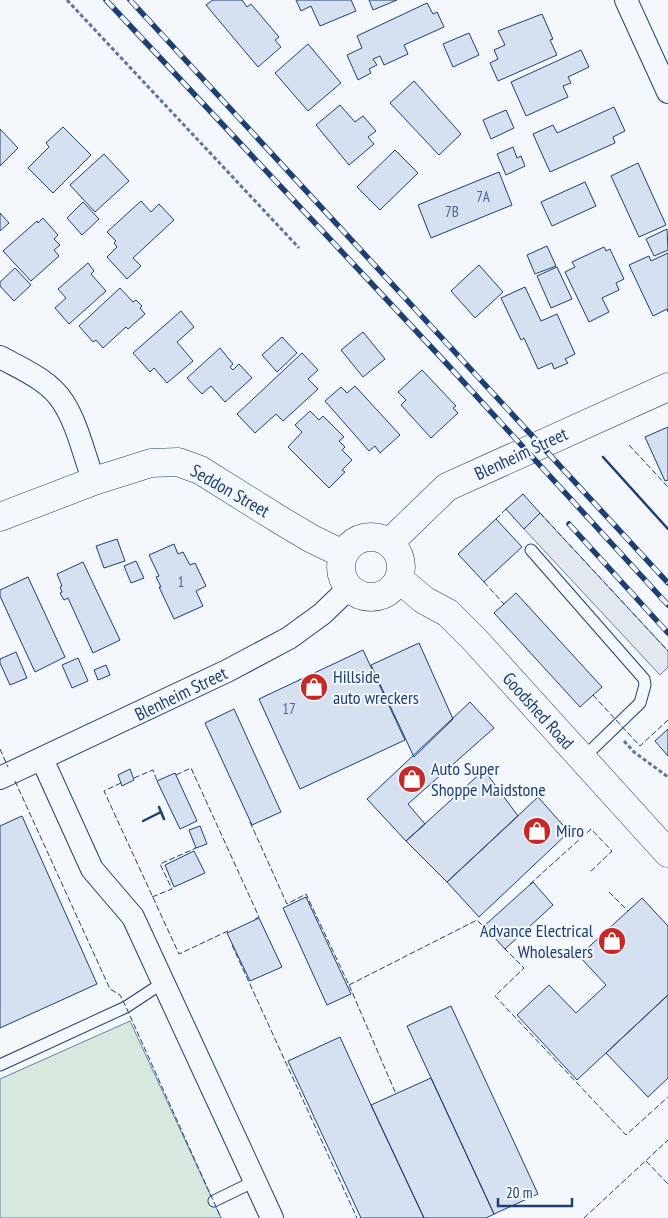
<svg xmlns="http://www.w3.org/2000/svg" width="668" height="1218" viewBox="0 0 668 1218" font-family="'PT Sans Narrow',sans-serif">
<style>
.green{fill:#d7e8df;stroke:#687fa3}
.parking{fill:#e3e8f0;stroke:#687fa3}
.building{fill:#d5e0f0;stroke:#1d3f73}
.lines{fill:none;stroke-linecap:round;stroke-linejoin:round}
.lane-casing{stroke:#1d3f73;stroke-width:13}
.street-casing{stroke:#1d3f73;stroke-width:24}
.secondary-casing{stroke:#1d3f73;stroke-width:29}
.path{stroke:#5e769c;stroke-width:3;stroke-dasharray:4 2.5;stroke-linecap:butt}
.lane{stroke:#f4f7fb;stroke-width:11}
.street{stroke:#f4f7fb;stroke-width:22}
.secondary{stroke:#f4f7fb;stroke-width:28}
.rail-casing{stroke:#1d3f73;stroke-width:5.5}
.rail{stroke:#f4f7fb;stroke-width:4;stroke-dasharray:11;stroke-linecap:butt}
.fence{stroke:#1d3f73;stroke-width:1;stroke-dasharray:6 2.5;stroke-linecap:butt}
.wall{stroke:#1d3f73;stroke-width:2.5}
.labels{text-anchor:middle;stroke-width:4;stroke-linejoin:round;paint-order:stroke}
.number-label{font-size:15px;fill:#4b6792}
.street-label{font-size:18px;fill:#1d3f73;stroke:#f4f7fb}
.poi-label{font-size:18px;fill:#1d3f73;stroke:#f4f7fb;text-anchor:start}
</style>
<rect width="100%" height="100%" fill="#f4f7fb"/>
<path class="green" d="M130,1021l91,197h-221v-139z"/>
<path class="parking" d="M540,513l128,138v16l-8,8 -136,-146z"/>
<path class="building" d="M213,0h29l5,7 4,-3 28,33 -4,3 6,7 -23,20 -52,-62z
M296,0h55l5,11 -36,15 -9,-20 -10,5z
M369,0h28l-24,10z
M427,3l6,11 4,-2 7,15 -40,18 4,9 -24,11 -4,-9 -7,3 4,6 -8,4 2,4 -13,7 -11,-25 15,-7 -5,-12z
M542,14l11,25 -3,1 7,15 -59,26 -8,-18 8,-4 -4,-9 11,-5 -7,-14z
M469,33l10,22 -26,12 -10,-23z
M308,44l33,39 -33,28 -33,-38z
M581,50l8,17 -21,10 3,6 -8,3 5,11 -42,19 -15,-34z
M414,81l47,53 -22,21 -49,-52z
M340,105l15,17 8,-6 13,15 -8,6 6,7 -25,21 -33,-40z
M614,107l11,24 -12,6 2,6 -65,29 -17,-38 20,-9 4,8z
M506,110l8,18 -23,11 -8,-19z
M63,127l28,28 -38,38 -25,-25 21,-21 -3,-4z
M0,129l18,19 -18,18z
M513,147l4,11 4,-2 4,10 -19,9 -9,-21z
M395,150l23,23 -38,37 -23,-23z
M104,154l25,27 -34,31 -25,-27z
M638,163l28,62 -27,12 -28,-61z
M499,172l13,33 -81,33 -13,-33z
M585,182l11,24 -44,20 -11,-24z
M141,201l10,11 8,-8 15,16 -41,38 8,8 -14,13 -20,-22 10,-10 -3,-4 2,-2 -9,-9z
M83,202l16,17 -17,16 -15,-17z
M0,213l9,10 -9,8z
M43,218l15,17 -4,4 6,6 -6,5 5,6 -28,25 -28,-30 34,-30 1,2z
M667,229l1,21 -14,6 -8,-17z
M547,246l9,20 -21,8 -8,-19z
M604,247l2,4 4,-2 14,30 -8,4 3,7 -17,8 7,14 -20,10 -24,-50 10,-5 -3,-5z
M668,253v59l-1,-3 -14,7 -24,-51 20,-9 2,5z
M88,263l6,8 -3,3 15,17 -37,33 -14,-16 11,-10 -8,-9z
M479,265l24,27 -28,26 -24,-27z
M557,267l15,32 -21,9 -14,-32z
M15,268l16,17 -17,16 -14,-15v-4z
M525,287l16,34 16,-7 18,40 -10,5 3,4 -14,6 -2,-6 -14,6 -14,-31 -3,2 -20,-42z
M120,288l13,14 3,-2 6,6 -2,2 5,6 -17,15 -2,-2 -23,21 -7,-8 -3,2 -14,-16z
M181,311l13,16 -17,15 16,19 -26,22 -13,-15 -4,4 -17,-19z
M363,332l22,27 -22,18 -22,-27z
M282,337l15,16 -20,19 -15,-17z
M220,348l13,16 -3,3 3,3 6,-6 13,14 -27,24 -14,-16 -9,8 -15,-16z
M302,353l16,17 -10,9 10,10 -35,32 -7,-7 -21,19 -18,-19z
M422,370l34,36 -3,2 5,5 -27,25 -30,-33 5,-5 -8,-8z
M355,386l45,49 -20,18 -5,-7 -6,5 -44,-50 16,-14 6,6z
M310,411l9,9 4,-4 21,21 -5,4 6,6 -3,3 10,10 -10,10 3,2 -16,16 -41,-41 14,-15 -7,-7z
M668,427v53l-3,1 -20,-44z
M523,494l17,19 -16,16 -18,-20z
M496,519l26,28 -38,35 -26,-28z
M117,539l8,22 -21,7 -8,-22z
M174,544l4,10 5,-2 7,13 5,-2 11,23 -10,5 7,15 -29,13 -15,-32h2l-5,-10 3,-1 -10,-21z
M136,561l8,17 -13,5 -7,-17z
M83,562l37,78 -27,13 -25,-55 -4,2 -4,-7 2,-1 -2,-5 2,-1 -5,-12z
M28,577l37,80 -30,15 -35,-76v-6z
M516,593l86,94 -22,20 -86,-94z
M419,643l34,76 -39,38 -43,-92z
M363,650l42,90 -105,49 -41,-90z
M16,652l11,26 -17,7 -10,-22v-4z
M78,658l10,23 -16,7 -10,-23z
M106,665l4,10 -12,5 -4,-10z
M470,702l24,26 -86,76 17,20 -19,17 -39,-42z
M234,709l47,103 -29,13 -47,-102z
M668,729v27l-13,-15z
M130,769l4,11 -12,6 -4,-11z
M484,770l34,46 -71,66 -41,-41z
M175,773l22,48 -17,8 -23,-48z
M538,797l31,35 -90,85 -32,-35z
M22,816l75,168 -97,44v-202z
M200,826l7,18 -11,4 -7,-18z
M194,851l11,22 -31,14 -9,-22z
M533,882l20,23 -48,44 -21,-23z
M306,897l45,97 -24,11 -44,-97z
M642,898l26,28v69l-91,85 -60,-65 32,-30 27,28 30,-28 -27,-29z
M259,918l23,49 -32,14 -23,-48z
M668,995v83l-20,19 -42,-44z
M451,1006l87,188 -44,20 -87,-188z
M340,1037l31,68 53,113h-63l-73,-157z
M431,1078l63,136 -8,4h-62l-53,-113z"/>
<g class="lines">
<defs>
<path id="lane" d="M531,550l113,129 1,6 -5,18 -58,56
M0,1065l126,-58 38,-25
M214,1201l41,-20"/>
<path id="street" d="M626,0l42,92
M0,357c22,12 49,23 63,45 15,23 21,54 31,79
M42,759l50,110 41,48 139,301
M0,778l227,-107 62,-33 33,-24 27,-26"/>
<path id="secondary" d="M0,517l94,-36 57,-18 27,-1 22,8 80,50 32,19 31,15
M341 567a30 30 0 1 1 60 0a30 30 0 1 1-60 0Z
M389,543l58,-56 221,-100
M399,579l25,21 24,13 26,26 194,214"/>
</defs>
<use href="#lane" class="lane-casing"/>
<use href="#street" class="street-casing"/>
<use href="#secondary" class="secondary-casing"/>
<path class="path" d="M67,0l232,248
M624,741l10,11 34,25"/>
<use href="#lane" class="lane"/>
<use href="#street" class="street"/>
<use href="#secondary" class="secondary"/>
<defs>
<path id="rail" d="M106,0l341,364 221,241
M130,0l538,583
M569,524l99,109"/>
</defs>
<use href="#rail" class="rail-casing"/>
<use href="#rail" class="rail"/>
<path class="fence" d="M629,445l39,42
M540,513l128,138
M496,519l10,-10
M484,582l20,22
M593,695l47,51 28,-26
M0,749l8,18
M176,775l15,-7 68,149 -4,2
M134,778l19,-8 4,11
M15,781l95,208 10,6 6,12 95,211
M121,783l-17,8 75,163 51,-24
M250,822l37,82 19,-10 43,91 47,109
M530,884l61,-55 21,22 -23,22
M609,892l19,19
M152,897l20,-8 -12,-25 36,-16
M232,945l125,273
M504,948l20,20 -29,28 131,139 42,-38
M349,985l128,-65 8,8
M646,1161l22,23
M584,1218l84,-78"/>
<path class="wall" d="M603,457l65,72
M159,807l5,12
M143,821l18,-9"/>
</g>
<defs>
<symbol id="shop-disc" viewBox="-11 -11 22 22"><circle r="9.5" fill="#c62828" stroke="#f4f7fb"/><path d="M-5-2.5h2.3a2.7 3.5 0 0 1 5.4 0H5L5.5 6h-11ZM-1.5-2.5h3a1.5 2.3 0 0 0-3 0Z" fill="#fff"/></symbol>
</defs>
<g fill-rule="evenodd">
<use href="#shop-disc" x="298" y="671" width="32" height="32"/>
<use href="#shop-disc" x="396" y="763" width="32" height="32"/>
<use href="#shop-disc" x="521" y="815" width="32" height="32"/>
<use href="#shop-disc" x="596" y="925" width="32" height="32"/>
</g>
<g class="labels">
<g class="number-label">
<text x="483" y="202">7A</text>
<text x="452" y="217">7B</text>
<text x="181" y="587">1</text>
<text x="289" y="714">17</text>
</g>
<g class="street-label">
<text transform="translate(521 454) rotate(-25)" y="6">Blenheim Street</text>
<text transform="translate(230 491) rotate(30)" y="6">Seddon Street</text>
<text transform="translate(181 694) rotate(-26)" y="6">Blenheim Street</text>
<text transform="translate(538 711) rotate(48)" y="6">Goodshed Road</text>
</g>
<g class="poi-label">
<text x="333" y="683">Hillside<tspan x="333" dy="21">auto wreckers</tspan></text>
<text x="431" y="775">Auto Super<tspan x="431" dy="21">Shoppe Maidstone</tspan></text>
<text x="556" y="837">Miro</text>
<text x="593" y="937" text-anchor="end">Advance Electrical<tspan x="593" dy="21">Wholesalers</tspan></text>
</g>
</g>
<path d="M498 1198v8h74v-8" fill="none" stroke="#1d3f73" stroke-width="2.5"/>
<text x="506" y="1198" font-size="15" fill="#1d3f73" stroke="#f4f7fb" stroke-width="4" paint-order="stroke">20 m</text>
</svg>
